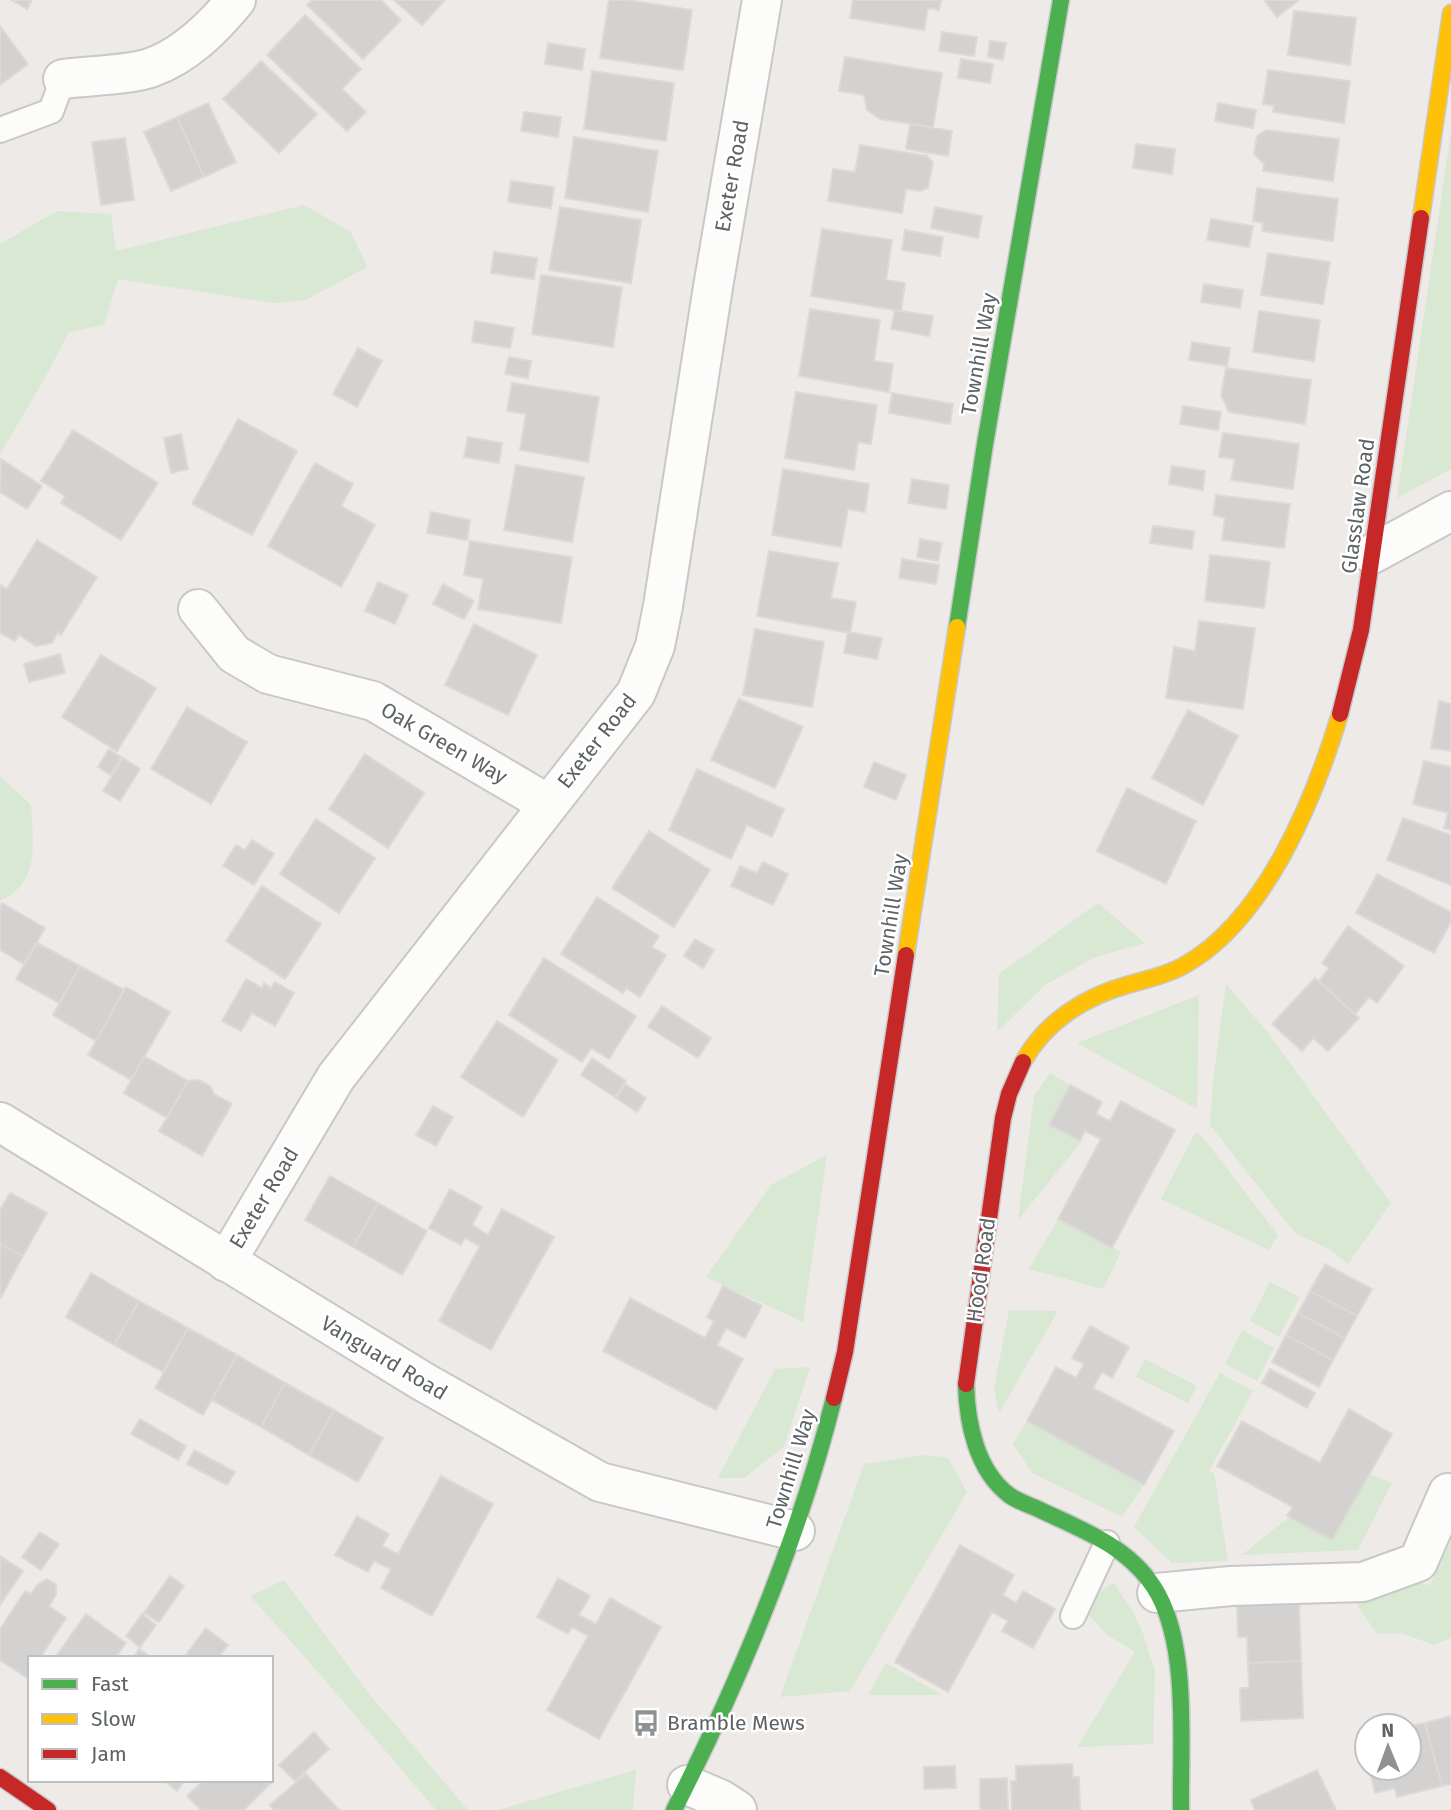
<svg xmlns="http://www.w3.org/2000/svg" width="1451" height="1810" viewBox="0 0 1451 1810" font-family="'Fira Sans',sans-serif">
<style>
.green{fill:#d9e8d2}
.building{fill:#d4d2d1;stroke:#dcd9d6;stroke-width:2}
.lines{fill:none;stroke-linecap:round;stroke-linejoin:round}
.lane-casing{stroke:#c8c8c8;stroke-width:28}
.street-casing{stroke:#c8c8c8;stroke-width:42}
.fast-casing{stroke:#c8c8c8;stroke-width:19}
.slow-casing{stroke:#c8c8c8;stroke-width:19}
.jam-casing{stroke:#c8c8c8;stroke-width:19}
.lane{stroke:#fcfcfb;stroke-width:24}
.street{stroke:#fcfcfb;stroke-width:38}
.fast{stroke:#4caf50;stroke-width:16}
.slow{stroke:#ffc107;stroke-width:16}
.jam{stroke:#c62828;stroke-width:16}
.labels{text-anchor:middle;stroke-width:5;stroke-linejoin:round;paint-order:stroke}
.street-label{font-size:21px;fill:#5c6265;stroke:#fff}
.poi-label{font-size:21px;fill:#5c6265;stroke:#fff;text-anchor:start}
</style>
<rect width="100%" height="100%" fill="#edeae7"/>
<path class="green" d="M1451,132v337l-54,29z
M304,205l47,27 16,35 -61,33 -32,3 -156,-24 -14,46 -35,7 -23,44 -46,78v-210l57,-33 54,3 5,37z
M0,776l31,29c2,37 10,77 -31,96z
M1098,903l47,40 -50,14 -50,28 -48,47 2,-58z
M1226,984l43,50 122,169 -43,61 -17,-14 -36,-17 -85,-108 3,-44z
M1199,995l-2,114 -120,-66z
M1050,1073l21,13 -22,39 32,17 -63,78 16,-124z
M1195,1133l6,2 77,100 -9,15 -108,-51z
M827,1155l-24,167 -97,-45 65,-92z
M1058,1219l63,33 -18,37 -74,-20z
M1270,1282l30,15 -21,40 -29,-16z
M1009,1310l49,1 -59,102 -5,-24z
M1242,1330l32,18 -17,33 -32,-17z
M1145,1359l52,27 -9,17 -52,-26z
M810,1367l-26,80 -40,31h-26l57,-109z
M1220,1373l33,18 -44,80 5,2 14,88 -56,2 -38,-36z
M1027,1421l117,64 -22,32 -90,-44 -19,-29z
M923,1455l25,3 19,34 -117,199 -70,6 84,-233z
M1370,1474l22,9 -34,67 -116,5 47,-38 43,23z
M1451,1541v97l-17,7 -33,-12 -24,1 -27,-39 41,-16 39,6z
M284,1580l85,114 99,116h-32l-125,-146 -61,-68z
M1114,1583l20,31 9,19 12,38 -2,73 -76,3 58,-95 -29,-18 -17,-19c3,-14 11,-27 25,-32z
M886,1663l56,32h-74z
M636,1770l-3,40h-135z"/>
<path class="building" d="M11,0h21l-5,9z
M312,0h69l20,20 -38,39 -56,-54z
M394,0h51l-23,25z
M609,0h18l65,10 -9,60 -83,-12z
M853,0h88l-2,10 -11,-2 -4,22 -74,-12z
M1264,0h35l-22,17z
M1294,11l62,7 -6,47 -62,-10z
M305,15l56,54 -19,20 24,23 -19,19 -80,-76z
M0,26l28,38 -28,21z
M942,32l35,5 -3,19 -35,-5z
M990,41l16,2 -3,17 -15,-3z
M548,43l37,6 -3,21 -37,-6z
M845,57l97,16 -9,54 -53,-8 -13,-9 -3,-15 -25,-4z
M961,59l32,5 -3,19 -32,-5z
M261,61l56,53 -38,39 -56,-54z
M1268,70l82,11 -6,42 -71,-11 1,-6 -11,-2z
M592,71l82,12 -8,58 -82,-12z
M208,103l28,59 -32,15 -27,-60z
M1218,103l38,7 -3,18 -38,-7z
M524,112l37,5 -3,20 -37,-6z
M177,117l27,60 -33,14 -27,-59z
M910,124l42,7 -4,25 -42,-7z
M1266,130l73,9 -6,42 -70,-10 1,-7 -10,-10 3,-18z
M574,137l84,14 -10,61 -83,-14z
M125,138l9,62 -33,5 -9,-63z
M1136,144l39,5 -3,25 -39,-6z
M860,145l67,11 6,6 -5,26 -8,3 -14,-2 -4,24 -74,-12 5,-32 22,3z
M511,181l43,6 -3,21 -43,-6z
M1257,188l81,11 -5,42 -71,-10 1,-8 -10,-2z
M560,207l81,13 -10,63 -82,-13z
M935,207l47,9 -4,22 -47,-10z
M1211,219l42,7 -4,21 -42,-7z
M822,229l70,11 -6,40 19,3 -4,28 -90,-15z
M905,230l38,7 -3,19 -38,-6z
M494,252l43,6 -3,21 -43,-6z
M1268,253l62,9 -7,42 -62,-9z
M541,275l81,12 -9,60 -81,-13z
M1204,284l39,6 -3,18 -39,-6z
M810,309l70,11 -6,41 19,3 -4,28 -90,-16z
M895,310l38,6 -4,20 -38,-7z
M1259,311l61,9 -6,41 -61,-9z
M475,321l39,7 -4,20 -38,-6z
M1192,342l38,6 -3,18 -38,-6z
M358,348l24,13 -25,46 -24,-13z
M509,357l22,4 -3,17 -23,-4z
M1226,368l85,12 -6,44 -76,-12 -8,-17z
M512,383l87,14 -11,65 -68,-12 6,-36 -19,-3z
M796,392l81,13 -6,39 -13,-2 -4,28 -69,-12z
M892,393l61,11 -3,20 -61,-11z
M1183,406l38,6 -3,18 -38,-6z
M238,419l59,32 -45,84 -60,-31z
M73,430l85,53 -37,57 -60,-37 4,-7 -24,-15z
M1223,433l76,11 -6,45 -62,-9 4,-21 -16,-2z
M181,434l7,35 -17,4 -7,-35z
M468,437l34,6 -3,20 -35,-6z
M1,459l41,27 -15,23 -27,-17z
M315,463l38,21 -12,22 34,19 -34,62 -73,-41z
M516,465l68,12 -12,65 -68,-12z
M1172,466l33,5 -2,19 -34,-6z
M783,469l86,15 -4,28 -17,-3 -7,38 -69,-12z
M912,479l37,6 -3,24 -38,-6z
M1216,495l74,9 -6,44 -62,-8 3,-22 -12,-3z
M431,512l39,8 -3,20 -40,-7z
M1153,526l41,5 -2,18 -42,-6z
M920,539l22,4 -4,18 -21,-4z
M37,540l60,37 -36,58 -3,-3 -6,11 -16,3 -17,-11 -4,6 -15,-8v-48l7,4z
M470,541l102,16 -11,66 -83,-14 5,-30 -19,-4z
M769,551l69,12 -7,35 25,4 -6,31 -93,-17z
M1210,555l60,7 -6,46 -59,-7z
M902,559l37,6 -3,19 -37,-6z
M378,582l30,13 -13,29 -30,-13z
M443,584l31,17 -10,18 -31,-15z
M1199,621l56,7 -12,81 -77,-11 8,-51 21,4z
M474,624l63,31 -29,60 -63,-30z
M755,629l69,13 -12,65 -69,-12z
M848,632l34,6 -5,21 -33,-6z
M60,654l5,19 -36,9 -5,-18z
M101,655l55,33 -39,63 -55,-34z
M739,699l64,28 -28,61 -64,-28z
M1439,701l12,3v47l-20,-3z
M187,707l60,35 -36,62 -60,-35z
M1188,710l50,26 -35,69 -51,-27z
M109,749l12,8 -10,18 -13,-8z
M365,754l59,39 -36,55 -59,-39z
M123,758l17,11 -20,32 -17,-10z
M1424,761l27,6v63l-7,-2 4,-15 -35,-9z
M874,762l32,13 -10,25 -32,-13z
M697,769l87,40 -12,28 -25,-12 -16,34 -62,-29z
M1127,788l69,33 -30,63 -69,-33z
M1403,818l48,17v50l-64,-25z
M316,819l59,39 -36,55 -59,-39z
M649,831l61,39 -36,57 -62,-39z
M252,840l22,14 -20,31 -31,-19 13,-21 9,5z
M763,862l25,12 -15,31 -42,-19 9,-20 17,7z
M1377,874l74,38v10l-17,31 -78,-40z
M262,886l59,38 -36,55 -59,-38z
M597,897l62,39 -7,11 14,8 -26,42 -14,-9 -3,5 -62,-39z
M2,903l43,25 -21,36 -24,-14v-43z
M1348,926l56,40 -27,37 -8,-6 -14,17 -36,-33 10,-13 -7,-5z
M695,939l19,11 -11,18 -19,-12z
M37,943l43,23 -21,37 -43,-24z
M544,958l92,58 -27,43 -18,-11 -9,14 -73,-47z
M80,966l44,24 -28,51 -43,-26z
M1315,978l44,40 -31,33 -15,-13 -11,13 -30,-27z
M246,979l16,9 2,-5 7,5 4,-6 19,11 -19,33 -23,-13 -11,18 -19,-10z
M126,987l44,25 -39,68 -43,-25z
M662,1006l49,32 -13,20 -50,-31z
M497,1021l61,39 -35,57 -62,-40z
M144,1056l44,25 -21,37 -43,-25z
M592,1058l34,23 -11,16 -34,-22z
M199,1080l11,6 4,8 18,10 -30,52 -43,-25 29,-50z
M625,1084l21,14 -9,14 -21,-14z
M1070,1085l32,17 -6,12 14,7 11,-20 54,29 -63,118 -54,-29 43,-80 -16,-8 -5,10 -31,-16z
M433,1106l20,11 -17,29 -20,-11z
M330,1176l48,27 -25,44 -48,-27z
M450,1189l32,18 -10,18 16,10 14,-26 52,28 -63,113 -52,-29 41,-75 -15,-8 -4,7 -32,-17z
M10,1193l37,20 -24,43 -23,-12v-34z
M378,1203l49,28 -25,44 -49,-28z
M0,1244l23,12 -23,43z
M1325,1264l47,25 -15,27 -47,-25z
M91,1273l48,28 -25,44 -48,-28z
M723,1286l39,20 -17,32 -19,-10 -9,17 26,14 -27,51 -113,-59 27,-53 75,40 9,-17 -7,-4z
M1310,1291l47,25 -12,22 -47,-25z
M139,1301l49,27 -25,44 -49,-27z
M1298,1313l47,25 -12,22 -47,-25z
M1090,1326l39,21 -17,31 -10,-6 -9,16 81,43 -30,54 -117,-64 29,-54 20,11 8,-14 -12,-6z
M188,1328l49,27 -34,60 -48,-27z
M1286,1335l47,25 -14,27 -47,-25z
M237,1355l48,28 -24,44 -49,-27z
M1270,1369l45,24 -8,15 -45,-25z
M285,1383l49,27 -25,45 -48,-28z
M1349,1409l43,25 -60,106 -45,-24 6,-9 -76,-41 25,-45 78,42z
M334,1410l49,28 -25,44 -49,-27z
M140,1419l46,27 -8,14 -47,-26z
M194,1450l41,22 -8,13 -40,-21z
M441,1476l52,28 -61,112 -51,-28 10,-19 -17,-8 -6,11 -33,-17 22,-39 32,18 -7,12 16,8z
M40,1532l19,12 -18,26 -19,-13z
M960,1545l54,30 -11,20 5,3 8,5 7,-12 32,18 -22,39 -31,-17 6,-10 -16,-9 -44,80 -53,-30z
M0,1556l23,15 -23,34z
M170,1576l14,10 -25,36 -15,-9z
M558,1578l32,18 -11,19 17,9 14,-26 51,29 -62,112 -52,-29 41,-74 -16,-9 -4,7 -31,-17z
M47,1579l9,5v11l-7,11 17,12 -26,40h-10v16l-3,4 -27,-18v-31l25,-38 6,3 6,-9z
M1299,1603l2,58 -53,2 -1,-26h-9l-1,-32z
M86,1614l40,29 -11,15h-60z
M142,1614l14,11 -16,22 -14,-11z
M206,1628l22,17 -10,13h-34z
M139,1649l13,9h-19z
M1301,1661l2,57 -62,3 -1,-33h9l-1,-25z
M1451,1716v68l-9,2 -17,-63z
M1425,1723l17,63 -45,11 -2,-9 -20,5 -6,-25h40v-42z
M314,1732l15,17 -34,32 -16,-16z
M1072,1764l1,13h6l1,33h-68l-1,-29h5v-15z
M955,1766l1,22 -32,1v-22z
M1317,1770l19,40h-81l-4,-10z
M306,1774l33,36h-65l-4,-5z
M1007,1778l1,32h-28v-31z
M164,1780h21l-8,11z
M204,1780h67l1,2 -28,28h-43l-14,-14z"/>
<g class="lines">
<defs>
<path id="lane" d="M0,130l51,-19 12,-32
M1073,1616l34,-73"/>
<path id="street" d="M63,79c24,-3 66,-4 87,-11 35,-12 63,-40 86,-68
M1372,554l79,-43
M198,609l36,45 34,20 105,27 175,103
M0,1122l422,259 178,101 195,49
M226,1262l110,-185 300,-384 19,-47 8,-40 50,-319 49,-287
M1157,1593l74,-7 132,-4 55,-20 30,-69
M687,1785l33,14 17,11"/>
<path id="fast" d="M957,627l28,-183 76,-444
M966,1384c1,38 10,86 43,111 8,6 20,10 29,14 46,22 94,38 120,85 31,57 22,151 23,216
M674,1810c67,-132 124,-268 160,-412"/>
<path id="slow" d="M1421,218l30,-205
M906,955l51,-328
M1023,1062c22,-40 61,-65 104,-77 20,-6 38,-9 56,-19 82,-45 131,-166 157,-252"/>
<path id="jam" d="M1340,714l21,-84 60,-412
M966,1384l37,-266 6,-24 14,-32
M834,1398l11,-46 61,-397
M0,1777l48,33"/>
</defs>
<use href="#lane" class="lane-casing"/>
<use href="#street" class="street-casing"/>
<use href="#fast" class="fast-casing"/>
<use href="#slow" class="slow-casing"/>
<use href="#jam" class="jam-casing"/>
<use href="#lane" class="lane"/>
<use href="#street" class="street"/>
<use href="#fast" class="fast"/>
<use href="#slow" class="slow"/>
<use href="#jam" class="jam"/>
</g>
<defs>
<symbol id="bus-bare" viewBox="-9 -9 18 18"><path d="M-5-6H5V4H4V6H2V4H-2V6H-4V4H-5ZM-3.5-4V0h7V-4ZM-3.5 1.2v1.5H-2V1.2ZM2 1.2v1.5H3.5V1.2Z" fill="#8f9292" stroke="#fff" stroke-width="2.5" paint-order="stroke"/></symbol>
</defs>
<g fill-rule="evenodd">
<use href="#bus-bare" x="627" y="1704" width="38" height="38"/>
</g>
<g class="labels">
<g class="street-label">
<text transform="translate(732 176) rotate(-80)" y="7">Exeter Road</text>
<text transform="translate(979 354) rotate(-80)" y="7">Townhill Way</text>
<text transform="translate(1358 506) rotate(-82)" y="7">Glasslaw Road</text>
<text transform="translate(597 741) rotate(-52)" y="7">Exeter Road</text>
<text transform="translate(444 743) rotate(30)" y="7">Oak Green Way</text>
<text transform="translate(891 915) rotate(-81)" y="7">Townhill Way</text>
<text transform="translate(264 1198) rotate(-59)" y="7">Exeter Road</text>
<text transform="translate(981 1270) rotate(-82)" y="7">Hood Road</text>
<text transform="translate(384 1358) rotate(31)" y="7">Vanguard Road</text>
<text transform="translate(791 1469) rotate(-73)" y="7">Townhill Way</text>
</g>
<g class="poi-label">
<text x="667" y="1730">Bramble Mews</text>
</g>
</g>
<rect x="28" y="1656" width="245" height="126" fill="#ffffff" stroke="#bec0c1" stroke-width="2"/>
<rect x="42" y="1679" width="35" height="10" fill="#4caf50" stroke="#bec0c1" stroke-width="2"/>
<text x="91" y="1691" font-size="21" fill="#5c6265">Fast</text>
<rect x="42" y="1714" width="35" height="10" fill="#ffc107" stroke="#bec0c1" stroke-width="2"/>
<text x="91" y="1726" font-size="21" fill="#5c6265">Slow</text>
<rect x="42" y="1749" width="35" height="10" fill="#c62828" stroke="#bec0c1" stroke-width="2"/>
<text x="91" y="1761" font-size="21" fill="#5c6265">Jam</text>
<g transform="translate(1388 1747) rotate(359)"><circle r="33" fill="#ffffff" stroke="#bec0c1" stroke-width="2"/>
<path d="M0-5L12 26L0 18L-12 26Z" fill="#8f9292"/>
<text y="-10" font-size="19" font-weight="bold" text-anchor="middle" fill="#5c6265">N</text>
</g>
</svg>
